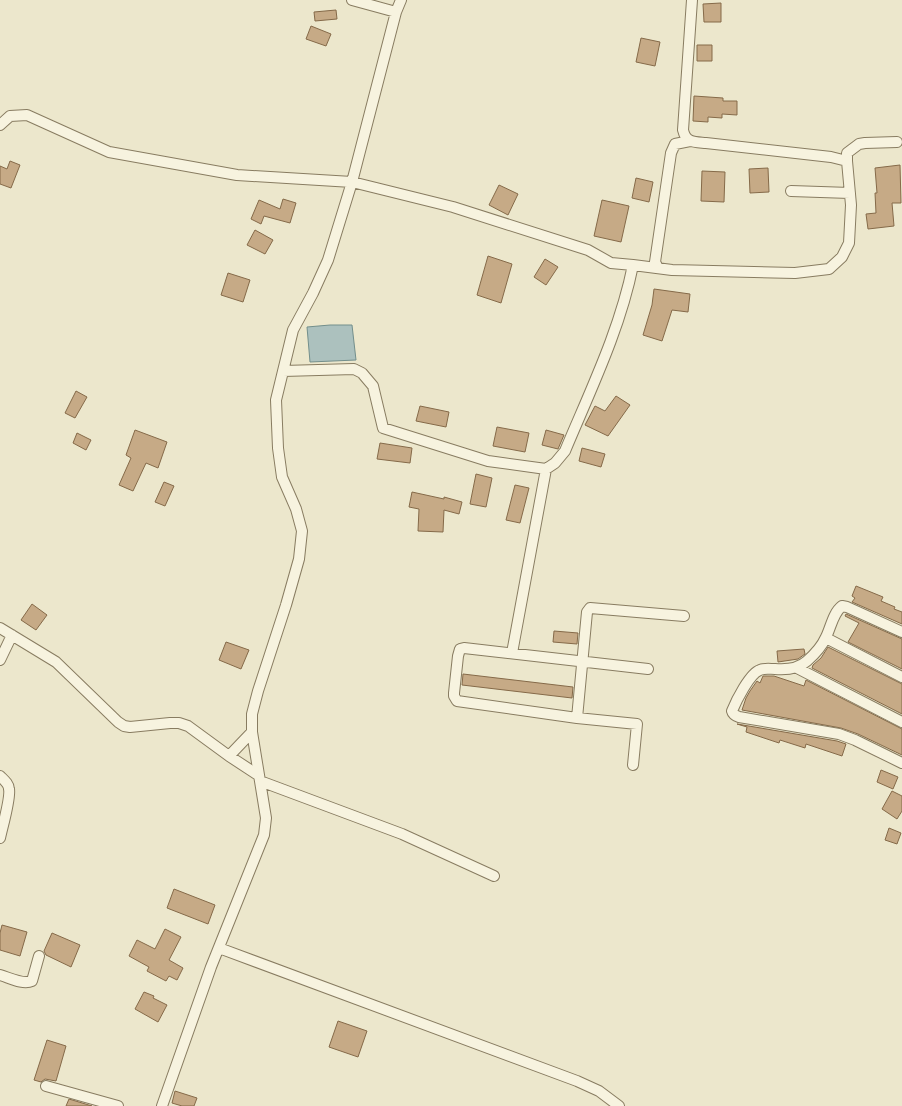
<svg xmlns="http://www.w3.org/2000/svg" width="902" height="1106" viewBox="0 0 902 1106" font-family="'Source Serif 4',serif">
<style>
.water{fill:#acc1be;stroke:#738f8c}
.building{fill:#c6aa86;stroke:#856a49}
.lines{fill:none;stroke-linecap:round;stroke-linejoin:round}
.minor-casing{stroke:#887c61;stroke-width:12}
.minor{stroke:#f7f3df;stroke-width:10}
</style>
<rect width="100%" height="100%" fill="#ece7cc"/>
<path class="water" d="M330,325h22l4,35 -46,2 -3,-35z"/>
<path class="building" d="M721,3v19h-17l-1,-18z
M336,10l1,9 -22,2 -1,-9z
M311,26l20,8 -5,12 -20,-7z
M641,38l19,4 -5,24 -19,-4z
M697,45h15v16h-15z
M694,96l29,2v3h14v14l-15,-1v4l-14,-1v5l-15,-1z
M10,161l10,4 -9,23 -11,-4v-18l7,3z
M900,165l1,38h-9l2,23 -26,3 -2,-15 10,-1 -1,-20h2l-2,-25z
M768,168l1,24 -19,1 -1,-24z
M702,171l23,1 -1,30 -23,-1z
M636,178l17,4 -4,20 -17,-4z
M499,185l19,9 -10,21 -19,-10z
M283,199l13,4 -6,20 -26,-7 -3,8 -10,-5 8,-19 21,9z
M602,200l27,6 -8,36 -27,-6z
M255,230l18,10 -8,14 -18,-9z
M488,256l24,8 -11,39 -24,-8z
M545,259l13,8 -12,18 -12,-8z
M228,273l22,7 -7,22 -22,-7z
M654,289l36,5 -2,18 -16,-2 -10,31 -19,-6 9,-30z
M76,391l11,6 -12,21 -10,-5z
M616,396l14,9 -22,31 -23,-11 10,-19 10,5z
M420,406l29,6 -3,15 -30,-6z
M497,427l32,6 -4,19 -32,-6z
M135,430l32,12 -9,26 -12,-5 -13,28 -14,-6 12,-27 -5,-3z
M546,430l18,5 -6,14 -16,-4z
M77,433l14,7 -5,10 -13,-7z
M380,443l32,5 -2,15 -33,-4z
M582,448l23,6 -4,13 -22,-6z
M476,474l16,4 -6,29 -16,-3z
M164,482l10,4 -9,20 -10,-4z
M515,485l14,3 -9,35 -14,-3z
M412,492l32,7v-2l18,5 -3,12 -15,-4 -1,22 -25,-1 1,-22 -10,-2z
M856,586l27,11 -2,4 14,6 -1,2 8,3v12l-50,-22 3,-4 -3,-2z
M32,604l15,11 -11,15 -15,-10z
M846,614l56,25v30l-54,-27 11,-19 -14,-7z
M554,631l24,2 -1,11 -24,-2z
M226,642l23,8 -8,19 -22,-9z
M828,647l74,37v30l-90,-46 1,-3 8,-7z
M804,649l1,5 -7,5 -20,3 -1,-11z
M463,674l110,13 -1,11 -110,-13z
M763,676h11l30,10 2,-6 96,49v26l-44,-21 -17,-6 -99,-18 4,-12 4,-7 7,-10 3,2z
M737,724l100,17 9,3 -4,12 -36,-12 -1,4 -25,-8 -1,3 -33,-11 1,-5z
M881,770l17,7 -5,12 -16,-7z
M892,791l10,5v15l-5,8 -15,-10z
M889,828l12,5 -4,11 -12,-4z
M174,889l41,16 -7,19 -41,-16z
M2,925l25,7 -7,24 -20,-6v-17z
M165,929l16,8 -12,23 14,8 -6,12 -8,-4 -3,5 -19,-10 2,-4 -20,-11 8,-16 18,9z
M52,933l28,12 -9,22 -25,-12 -2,-4z
M144,992l10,4 -1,2 14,7 -9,17 -23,-13z
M338,1021l29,10 -9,26 -29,-10z
M47,1040l19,6 -10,35 -11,-2 -4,3 -7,-2z
M175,1091l22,7 -3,8h-12l-10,-3z
M69,1099l23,7h-26z"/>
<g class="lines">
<defs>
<path id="minor" d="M352,0l44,12
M0,125l10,-9 17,-1 82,37 128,23 115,7 101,25 135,43 23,13 22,2c-13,65 -43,126 -68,186l-10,12 -9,6 -58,-8 -105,-33 -10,-42 -11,-13 -8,-4 -71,2
M847,161v-8l12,-9 6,-1 32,-1
M791,191l59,2
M633,265l39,5 123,3 34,-4 13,-12 7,-14 2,-38 -4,-44 -16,-4 -125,-14c-12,-1 -20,0 -23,-13l9,-130
M658,268l-3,-6 16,-109 4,-9 15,-3
M0,628l56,34 62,60 6,4 6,1 40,-4h9l9,3 41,30 29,19
M902,632l-55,-25 -5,-1c-9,7 -11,21 -16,31 -4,9 -11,17 -19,24 -9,8 -20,9 -32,8 -5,0 -11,-1 -15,1 -10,3 -24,31 -28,41 1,4 4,5 7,6l100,17 16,6 47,23
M826,638l76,39
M512,653l34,-184
M0,660l12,-25
M797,668l105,54
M577,718l10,-106 3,-4 94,8
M229,756l23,-24
M633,765l4,-41 -60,-6 -120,-17 -3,-5v-3l4,-37 2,-7 4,-1 184,21
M0,776c4,4 9,8 9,13 2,9 -7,39 -9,49
M260,781l142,53 92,42
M219,948l358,133 22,10 20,15
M0,975c10,3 23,10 32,6l7,-25
M46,1086l72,20
M162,1106l49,-139 53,-132 2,-17 -14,-86v-18l6,-23 28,-86 13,-46 3,-28 -6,-22 -14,-32 -4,-29 -2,-48 17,-70 20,-37 15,-33 24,-78 44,-170 5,-12"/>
</defs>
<use href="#minor" class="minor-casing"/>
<use href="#minor" class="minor"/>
</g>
</svg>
